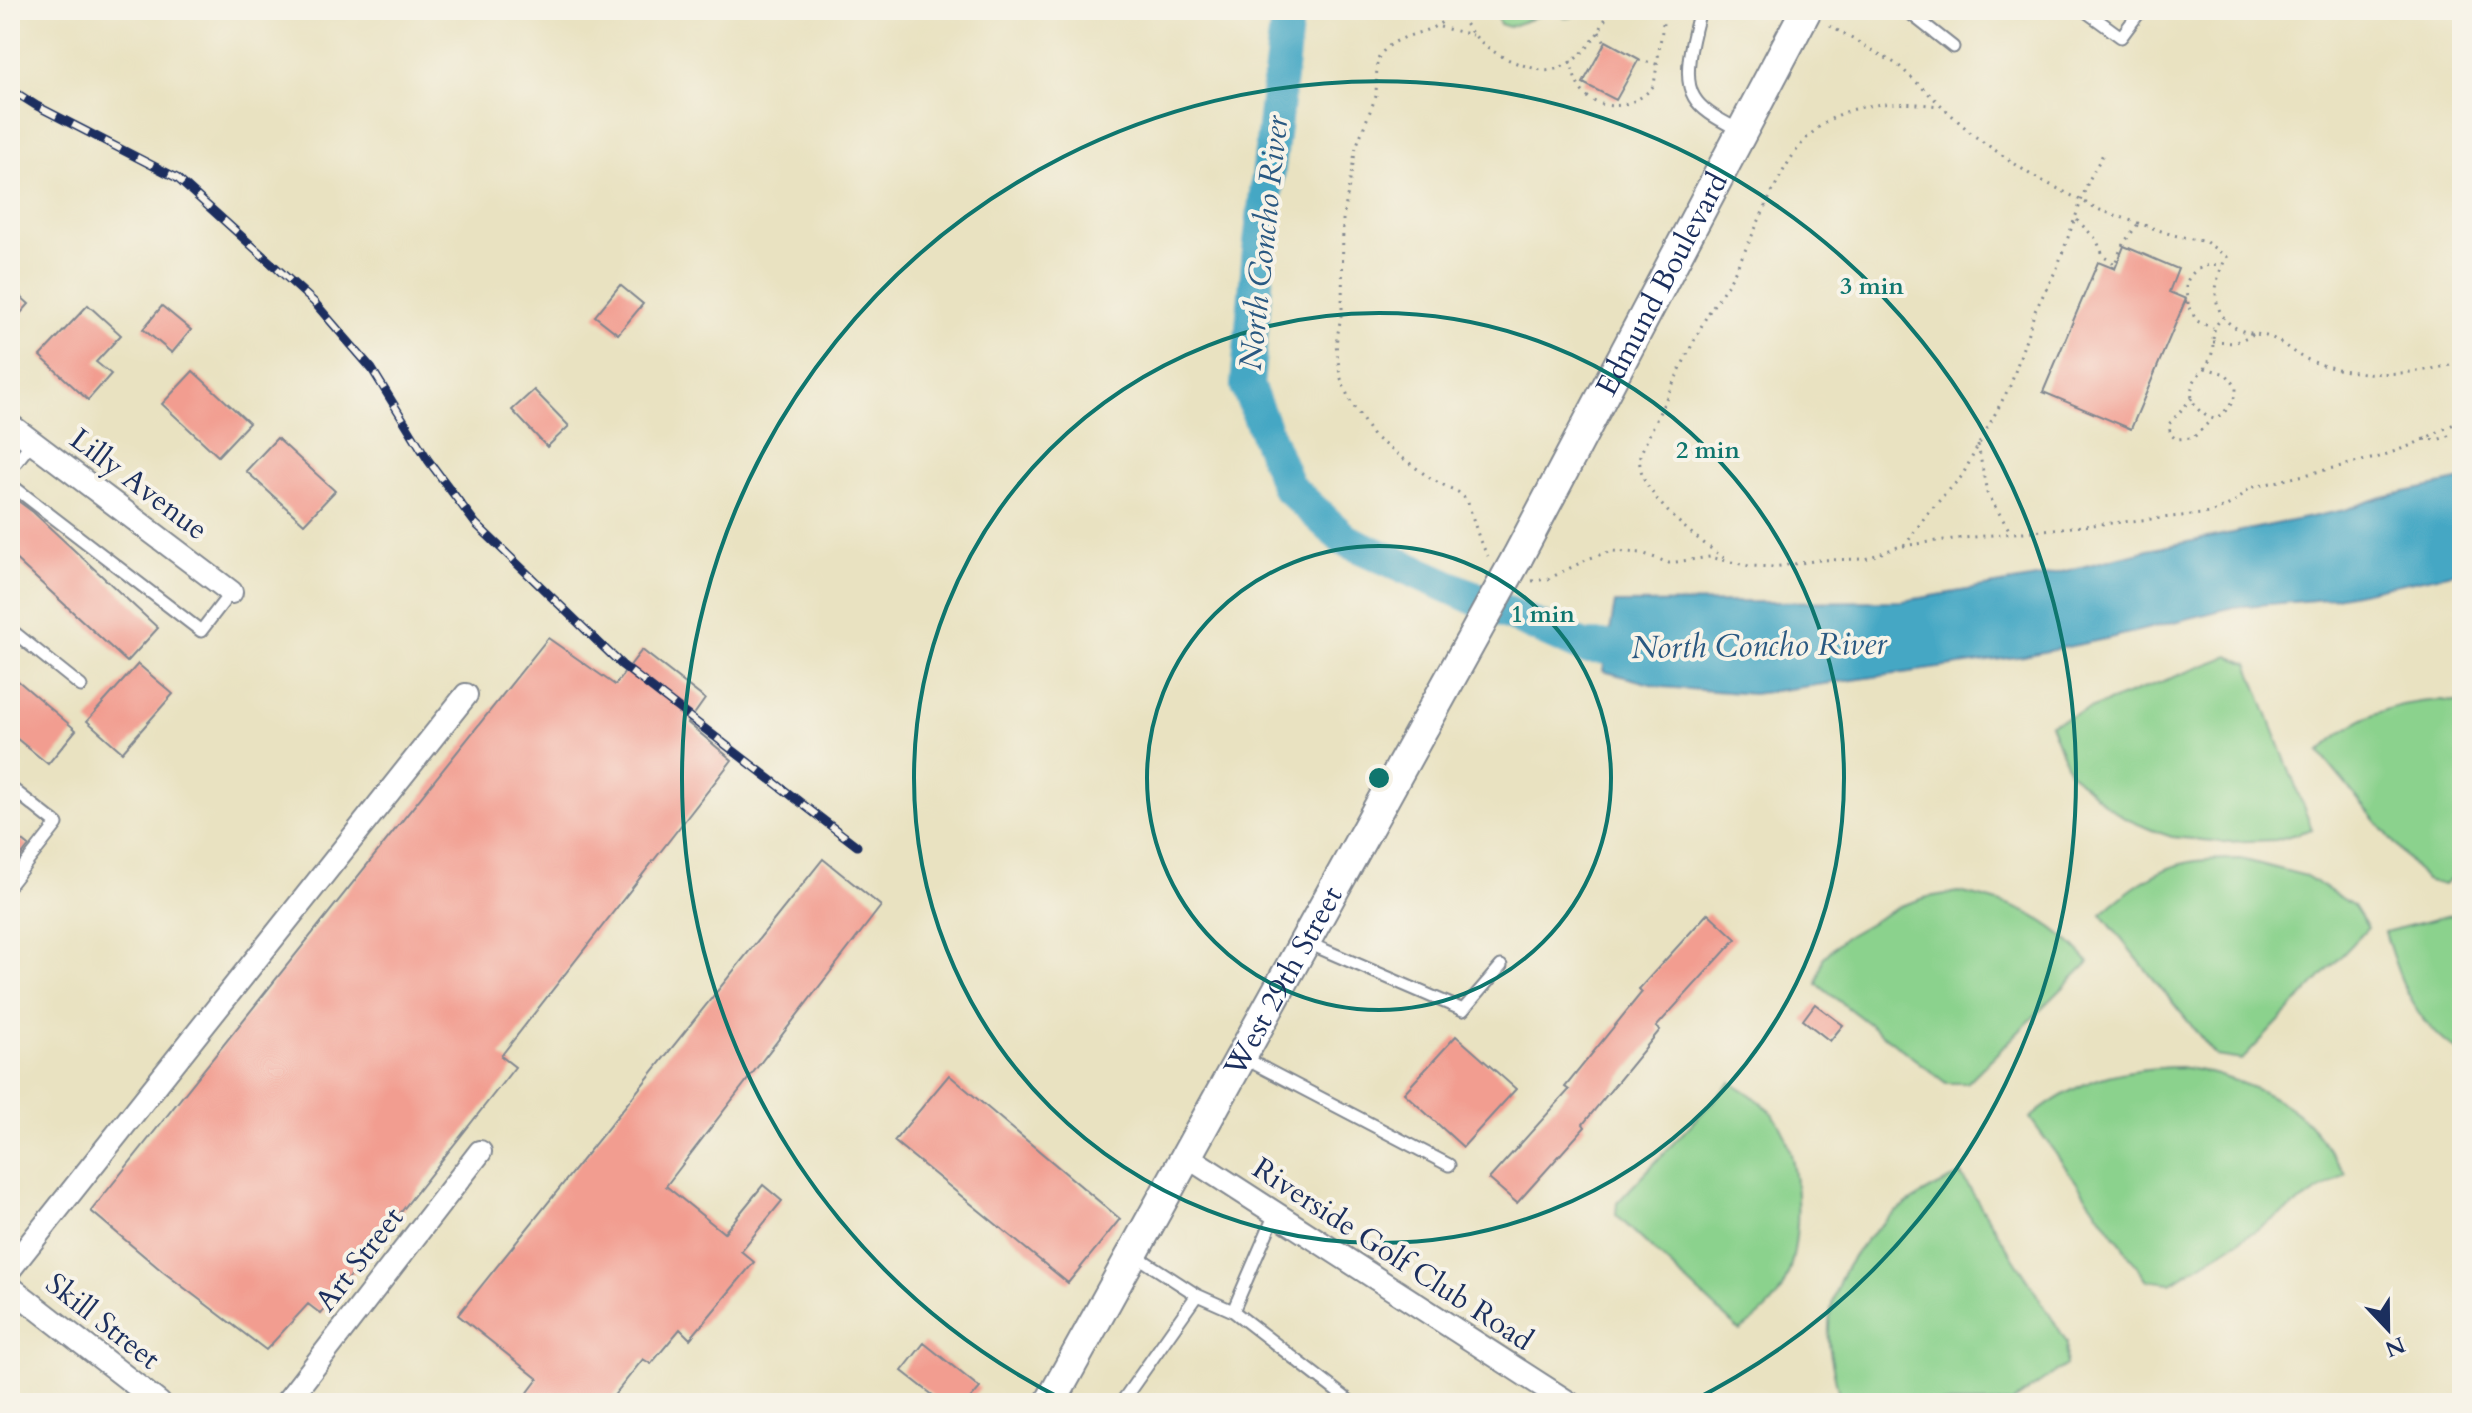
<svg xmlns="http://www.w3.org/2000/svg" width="2472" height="1413" viewBox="0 0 2472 1413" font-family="Cardo,serif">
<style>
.green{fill:#8bd28d;stroke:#538076;stroke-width:2}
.water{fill:#45a7c4;stroke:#306b91;stroke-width:2}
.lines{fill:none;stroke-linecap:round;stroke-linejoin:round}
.river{stroke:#45a7c4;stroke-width:34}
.building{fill:#f29d90}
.service-casing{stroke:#828890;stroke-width:15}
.minor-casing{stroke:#828890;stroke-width:26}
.secondary-casing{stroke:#828890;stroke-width:34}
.path{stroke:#828890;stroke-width:3;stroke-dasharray:2 6;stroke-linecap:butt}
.service{stroke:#fff;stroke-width:11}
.minor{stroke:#fff;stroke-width:22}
.secondary{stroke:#fff;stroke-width:30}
.rail-casing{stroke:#1b2f5e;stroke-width:9}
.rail{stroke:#f7f3e8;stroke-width:6;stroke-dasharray:18;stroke-linecap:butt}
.secondary-bridge-casing{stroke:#828890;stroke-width:34;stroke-linecap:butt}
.secondary-bridge{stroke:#fff;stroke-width:30}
.ring{fill:none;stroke:#0f766e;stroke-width:4}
.labels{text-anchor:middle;stroke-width:8;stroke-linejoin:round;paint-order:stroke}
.street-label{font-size:30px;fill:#1b2f5e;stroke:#f7f3e8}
.water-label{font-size:32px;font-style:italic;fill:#2a5982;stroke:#f7f3e8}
.centre{fill:#0f766e;stroke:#f7f3e8;stroke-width:4}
.ring-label{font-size:24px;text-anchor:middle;font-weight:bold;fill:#0f766e;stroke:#f7f3e8;stroke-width:8;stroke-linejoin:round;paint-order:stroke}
</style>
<rect width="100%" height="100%" fill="#f7f3e8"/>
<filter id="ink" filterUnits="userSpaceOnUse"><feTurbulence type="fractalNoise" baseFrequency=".0125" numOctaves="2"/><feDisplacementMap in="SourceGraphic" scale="16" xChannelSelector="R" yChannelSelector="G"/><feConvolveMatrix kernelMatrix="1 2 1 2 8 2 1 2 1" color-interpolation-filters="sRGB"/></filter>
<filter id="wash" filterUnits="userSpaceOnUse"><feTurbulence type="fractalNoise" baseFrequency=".006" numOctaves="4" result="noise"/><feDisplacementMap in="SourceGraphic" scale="32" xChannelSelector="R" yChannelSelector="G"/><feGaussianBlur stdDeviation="1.8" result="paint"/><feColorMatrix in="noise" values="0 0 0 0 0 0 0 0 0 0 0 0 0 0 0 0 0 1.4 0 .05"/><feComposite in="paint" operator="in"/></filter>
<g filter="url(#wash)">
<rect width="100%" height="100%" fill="#e9e2c1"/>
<path class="green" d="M1495,10h84l-7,7 -7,1 -10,-8 -46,17 -9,-3z
M2229,656l19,8 64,165 -36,11 -53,2 -51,-5 -20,-7 -28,-12 -19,-14 -36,-33 -19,-47z
M2440,700l22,3v166l-18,16 -19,-5 -106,-128c35,-35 71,-49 121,-52z
M2241,859l65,17 48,30 14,22 -126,132 -26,-4 -115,-142c25,-22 55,-46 89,-52 16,-3 34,-3 51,-3z
M1958,892c59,12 91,25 131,70l-122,121h-21l-129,-99 6,-26 21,-20 56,-32 28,-9z
M2462,912v142c-47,-30 -62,-71 -77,-122z
M2181,1067c43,7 103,27 132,62 12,13 22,30 33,45l-175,109 -24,-3 -117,-162c48,-39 90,-50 151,-51z
M1731,1082c16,10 32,20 44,35 29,39 30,141 2,180 -10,14 -24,24 -37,34l-124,-116 1,-12z
M1961,1175l106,167 -1,23 -55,38h-170c-5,-20 -10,-40 -12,-60 -5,-83 63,-139 132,-168z"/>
<path class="water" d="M2462,480v91l-5,1 -131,27 -92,8 -124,31 -86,18 -271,38 -91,-7 -59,-16 12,-68 288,-2 139,-24 106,-27 197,-40 37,-13z"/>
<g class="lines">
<path class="river" d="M1288,10l-30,250 -11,126 41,101 57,53 239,107 69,1"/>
</g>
<g id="blocks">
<path class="building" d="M1606,41l33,18 -23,41 -33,-17z
M2124,246l54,23 -9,23 17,7 -55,130 -88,-37 55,-130 17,7z
M620,285l23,19 -25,30 -23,-18z
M10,287l19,17 -19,21z
M88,305l33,30 -25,27 15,12 -23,26 -48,-44z
M162,306l29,24 -19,23 -29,-24z
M193,371l56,52 -31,33 -56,-52z
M534,390l35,36 -22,21 -35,-37z
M277,438l58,53 -31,33 -58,-53z
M10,495l23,17 125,116 -31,34 -117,-108z
M548,638l67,47 27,-35 63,49 -17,24 44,37 -231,296 14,11 -194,247 -13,-10 -42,46 -104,-79 -71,-60z
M138,664l35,30 -51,58 -35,-31z
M10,674l66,56 -28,34 -38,-31z
M10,830l19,16 -19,24z
M823,859l58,47 -215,280 58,47 39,-48 19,16 -41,50 13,11 -64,77 -10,-10 -29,35 -8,-5 -35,44h-88l18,-24 -80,-64z
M1708,913l28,26 -80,88 4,3 -77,94 2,3 -68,76 -28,-24 80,-89 -4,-3 77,-95 -3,-3z
M1815,1004l28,21 -13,16 -27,-21z
M1456,1036l60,53 -53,58 -59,-54z
M949,1075l171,144 -52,64 -174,-142z
M924,1343l56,45 -13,15h-24l-41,-32z"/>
</g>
</g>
<g filter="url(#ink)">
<use href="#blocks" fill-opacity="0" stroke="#828890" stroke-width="2"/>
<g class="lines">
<defs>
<path id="service" d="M1700,10c-6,23 -19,66 -6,87 9,16 31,25 46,34
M1906,10l47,37
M2084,10l37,27 20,-27
M10,470l22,-28
M10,484l191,147 30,-39
M10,629l71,57
M10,787l47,37 -47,60
M1308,943l155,67 38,-44
M1244,1058l205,107
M1135,1255l62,40 36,16 119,92
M1233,1311l42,-97
M1121,1403l76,-108"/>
<path id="minor" d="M10,425l221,167
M1185,1155l384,248
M10,1269l456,-574
M10,1287l149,116
M286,1403l194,-251"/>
<g id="secondary">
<path id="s1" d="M1517,558l289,-548"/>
<path id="s2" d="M1050,1403l375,-679"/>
</g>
</defs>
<use href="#service" class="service-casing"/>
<use href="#minor" class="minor-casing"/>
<use href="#secondary" class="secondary-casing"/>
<path class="path" d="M1451,10c-12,29 -56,17 -74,50l-1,36 -20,51 -13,73 -1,90 -6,34 4,32 9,23 24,37 58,43 27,13 9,8 13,41 8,15
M1458,10c13,31 42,50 75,58 5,1 12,4 18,2 28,-5 49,-35 58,-60
M1830,26l68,39 75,70 58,40 69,35 73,25 33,7 21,15c-15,24 -18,59 13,73 10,4 20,4 30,7 13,5 23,17 36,22 49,21 105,17 156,3
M1440,27l32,8
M1599,32l6,10
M1639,60l17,4
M1570,61c3,8 4,17 8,24 17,31 58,24 76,0l11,-75
M2077,220l19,19 8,18 11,7
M2113,268l10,-24 15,-20
M2185,301l12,20 16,7
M2188,304c0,-5 -2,-9 -2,-14 -1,-19 21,-28 36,-25
M2213,342l21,1 20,-9
M2205,368l21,6 10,12c1,14 -10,27 -22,33 -15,-4 -27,-19 -21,-35 4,-10 14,-16 18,-27 5,-17 -3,-28 13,-40
M2192,398l-23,26 1,10 6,5 17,-1 18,-18
M2424,439l13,1 25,-9
M2462,444v4
M1978,445l9,48 24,40
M1903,546l41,-6 267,-27 22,-10 17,-15 129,-31 33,-12 50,-25
M1724,558c-27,-19 -90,-66 -84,-103 20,-44 41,-89 63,-132 9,-18 23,-34 32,-52 54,-106 60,-183 204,-165
M1532,581l16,-2 42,-21 22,-7 30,2 27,10 41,-6 39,9 25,1 46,-7 45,-1 41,-15 21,-30 35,-38 49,-92 24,-73 22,-43 31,-86 15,-28"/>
<use href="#service" class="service"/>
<use href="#minor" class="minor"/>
<use href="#secondary" class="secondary"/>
<defs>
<path id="rail" d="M10,89l27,17 140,72 137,124 58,67 56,91 48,64 146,141 235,181"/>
</defs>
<use href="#rail" class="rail-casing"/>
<use href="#rail" class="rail"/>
<defs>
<path id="secondary-bridge" d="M1425,724l92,-166"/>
</defs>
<use href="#secondary-bridge" class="secondary-bridge-casing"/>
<use href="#secondary-bridge" class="secondary-bridge"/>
</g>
</g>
<g class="ring">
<circle cx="1379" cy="778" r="232"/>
<circle cx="1379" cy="778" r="465"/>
<path d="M1068 1402A697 697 0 1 1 1690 1402"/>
</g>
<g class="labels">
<g class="street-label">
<text dy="10" stroke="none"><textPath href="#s1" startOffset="310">Edmund Boulevard</textPath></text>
<text transform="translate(139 484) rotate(37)" y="10">Lilly Avenue</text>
<text dy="10" stroke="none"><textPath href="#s2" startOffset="482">West 29th Street</textPath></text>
<text transform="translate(1393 1254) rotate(33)" y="10">Riverside Golf Club Road</text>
<text transform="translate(359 1259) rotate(-52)" y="10">Art Street</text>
<text transform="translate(103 1321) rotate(38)" y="10">Skill Street</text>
</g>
<g class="water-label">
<text transform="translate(1263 243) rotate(-84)" y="11">North Concho River</text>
<text transform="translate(1759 645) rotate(-1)" y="11">North Concho River</text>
</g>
</g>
<circle cx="1379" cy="778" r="12" class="centre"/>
<g class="ring-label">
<text x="1872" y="294">3 min</text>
<text x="1708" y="458">2 min</text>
<text x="1543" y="622">1 min</text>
</g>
<rect width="2472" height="1413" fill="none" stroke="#f7f3e8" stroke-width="40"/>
<g transform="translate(2388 1329) rotate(158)" stroke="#f7f3e8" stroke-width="6" paint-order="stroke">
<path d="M0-6L14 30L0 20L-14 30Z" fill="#1b2f5e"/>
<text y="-12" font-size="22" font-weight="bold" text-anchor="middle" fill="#1b2f5e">N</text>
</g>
</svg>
